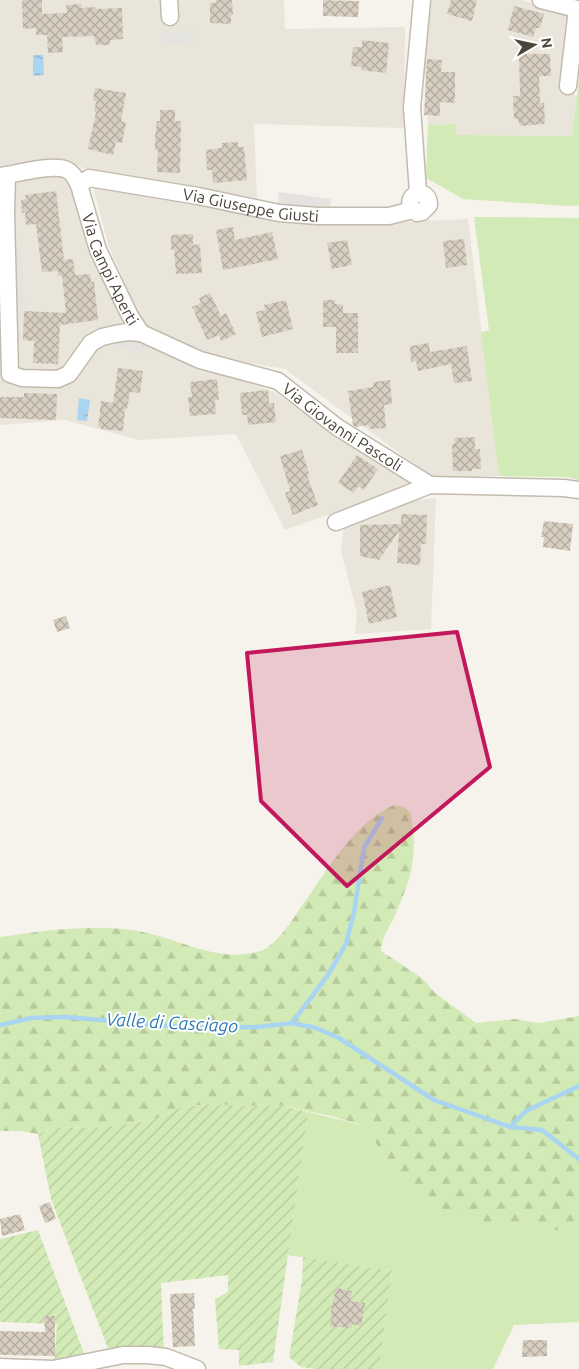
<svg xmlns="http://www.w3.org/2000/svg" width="579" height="1369" viewBox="0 0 579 1369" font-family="Ubuntu,sans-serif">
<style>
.residential{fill:#eae5da}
.grass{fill:#d2eab5}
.forest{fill:url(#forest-firs)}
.garden{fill:url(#garden-furrows)}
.parking{fill:#e5e3e0}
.water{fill:url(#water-ripples)}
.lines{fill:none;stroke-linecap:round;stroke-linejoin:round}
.stream{stroke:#a9d4f2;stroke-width:4.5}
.building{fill:url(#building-cross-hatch)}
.street-casing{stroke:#c2bbae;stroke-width:19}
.street{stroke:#fff;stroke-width:16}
.marked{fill:#c2185b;fill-opacity:0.2;stroke:#c2185b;stroke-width:4;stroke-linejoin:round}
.labels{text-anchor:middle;stroke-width:4;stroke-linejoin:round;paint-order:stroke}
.street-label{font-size:16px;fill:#4b4439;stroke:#fff}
.water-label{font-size:18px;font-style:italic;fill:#2e7ab2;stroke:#fff}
</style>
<defs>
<pattern id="forest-firs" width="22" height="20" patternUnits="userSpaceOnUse" patternTransform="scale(1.25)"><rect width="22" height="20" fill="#d2eab5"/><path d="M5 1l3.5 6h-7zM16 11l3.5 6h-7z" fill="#b6ca9c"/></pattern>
<pattern id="garden-furrows" width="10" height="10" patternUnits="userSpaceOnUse" patternTransform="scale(1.25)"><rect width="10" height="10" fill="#d2eab5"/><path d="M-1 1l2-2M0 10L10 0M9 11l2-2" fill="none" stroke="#b6ca9c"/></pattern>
<pattern id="water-ripples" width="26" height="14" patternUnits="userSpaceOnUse" patternTransform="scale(1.25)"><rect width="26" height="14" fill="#a9d4f2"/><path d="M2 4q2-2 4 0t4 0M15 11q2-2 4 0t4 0" fill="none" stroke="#8caec5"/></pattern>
<pattern id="building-cross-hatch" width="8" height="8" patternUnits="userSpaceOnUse" patternTransform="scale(1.25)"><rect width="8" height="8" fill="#d8cfc1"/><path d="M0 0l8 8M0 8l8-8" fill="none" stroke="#b1aa9e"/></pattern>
</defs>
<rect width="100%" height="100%" fill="#f6f3ec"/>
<path class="residential" d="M0,0h284l1,29 120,-2 -1,101 -150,-4 3,74 -170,-28 -18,-9 -57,3 -12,2z
M432,0h90l45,12 -7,75 17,9 -5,40 -116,-1v-11l-28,1 -4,-71z
M72,173l50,150 44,31 108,38 52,37 89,55 -130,46 -49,-96 -97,6 -74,-20 -65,5v-243z
M93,187l150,25 93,13 132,-6 31,257 -66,2 -148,-109 -72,-11 -71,-35 -33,-76z
M436,498l-5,131 -76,5 2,-21 -16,-62 2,-21 8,-9 59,-20z"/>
<path class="grass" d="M579,78v127l-10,1 -106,-7 -37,-21 2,-53 28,-1v11l116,1z
M474,217l105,1v262l-11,-3 -69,-1 -18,-144 8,-2z
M308,1112l57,14 21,33 45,52h23l29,19 36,-7 60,11v88l-65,3 -21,44h-114l13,-98 -104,-16z"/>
<path class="forest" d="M394,805l10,2 7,6c7,43 1,63 -16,102 -5,12 -14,23 -14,36l42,28 12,14 41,30 38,-4 25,4 40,-7v218l-60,-11 -36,7 -29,-19h-23l-45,-52 -21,-33 -34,-10 -53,-11 -30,1 -37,-2 -29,3 -29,13 -47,7 -52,1 -16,6 -17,-3h-21v-194c46,-6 101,-15 147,-4 36,8 72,29 110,19 4,-1 7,-2 10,-4 13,-10 23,-24 32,-38 27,-37 52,-85 95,-105z"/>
<path class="garden" d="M211,1104l37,2 30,-1 30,7 -35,250 -34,4v-16l-20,-1 -4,-50 13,-7v-17l-67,8 3,70 -55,-2 -58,-152 -13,-65 16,-6 52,-1 47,-7 29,-13z
M38,1230l47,126 -31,9 3,-41 -57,-2v-83z
M303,1257l89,14 -13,98h-63l-15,-2 -12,-10 13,-77z"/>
<path class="parking" d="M193,31l1,11 -32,2v-12z
M279,192l52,7 -2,12 -51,-7z
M13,250h8l4,60h-10z
M127,338l11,2 10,5 -5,11 -30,-12 -10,2 -7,4 -3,4 -4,-2 6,-7z"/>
<path class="water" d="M33,55h10l1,20 -11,1z
M79,398l11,2 -3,21 -10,-1z"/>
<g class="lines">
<path class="stream" d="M292,1023l36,-48 18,-31 8,-32 10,-64 18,-30
M0,1025l31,-7 34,-1 131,11 62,-1 34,-4 24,5 23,10 95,62 76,27 32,3 37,29
M510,1127l16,-16 53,-25"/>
</g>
<path class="building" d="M22,0h20v14l25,-1 -1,-8 15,-1v4l15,-1v2l26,-1 1,31 -13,1v5h-14l-2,-9 -32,1 1,15 -15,1 -1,-18h-11v-7l-13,1z
M216,0h16l1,15h-2v9l-21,-1v-20h6z
M323,0l36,1 -1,16 -35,-1z
M451,0h26l-5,21 -25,-7z
M514,6l30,8 -4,14h-4l-3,9 -25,-7z
M362,40l27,3 -3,30 -25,-3 1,-3 -11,-1 2,-19h9z
M519,54h31l1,22h-12l1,27h4l1,21 -25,2 -2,-7h-4l-1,-23h7z
M427,59l15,1 -1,12h14v31l-15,-1v14l-16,-1z
M95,88l31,5 -5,28 5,2 -4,20 -6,-1 -3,13 -25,-6 8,-37h-2l2,-10 -3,-2z
M160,110h15v11h6l-1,52 -23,-1 1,-22h-3v-13l2,-16h3z
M238,142v5h6l3,33 -34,3 -1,-13h-5l-1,-20 16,-2v-5z
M56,191l8,69 9,-1 2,16 15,-1 1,8h3l4,38 -38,5 -2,39 -25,-1 1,-22 -11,-1 1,-29 42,2 -4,-37h-4v-5l-16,1 -6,-48 -10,1 -1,-12h-3l-1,-13 5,-1 -1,-4z
M233,227l2,13 37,-8 6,27 -55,11 -7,-40z
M193,234v11l7,-1 2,29 -26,1 -2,-24h-3v-15z
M464,239l3,26 -21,3 -3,-27z
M347,240l5,25 -20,4 -5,-26z
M210,293l11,23 5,-3 10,21 -15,7 -2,-6 -12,5 -15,-33 9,-4 -2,-5z
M286,300l7,29 -31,8 -6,-25 9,-2 -1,-5z
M323,300h12v4l8,1v8h15v40h-22v-26h-13z
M429,343l1,9 37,-6 5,35 -18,2 -3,-19 -33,7 -2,-10 -5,1 -1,-16z
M118,368l25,3 -3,22 -10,-1 -3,17h-2l-2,22 -22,-2v-2h-3l3,-26 12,2z
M217,379l2,21h-4l1,14 -26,2 -2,-19h4l-2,-15z
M390,380l2,24 -8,1 2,23 -16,1 -2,-4 -12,2 -3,-2 -5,-34 25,-4 1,-5z
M268,390l1,13h5l2,19 -28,3 -1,-10h-5l-2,-22z
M24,393l33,1 -1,26 -56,-2v-21h24z
M475,437v12h5l1,20h-9v2h-19l-1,-27h3l-1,-6z
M302,450l7,24 -2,1 11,30 -25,10 -8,-22 5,-2 -10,-35z
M357,455l21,14 -14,21 -6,-4 -4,7 -16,-10z
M401,514l26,1 -1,29h-5l-1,21 -23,-2 2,-32 -20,29 -19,-4v-31l41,-1z
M544,521l29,3 -3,27 -27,-4 1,-10h-3z
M390,585l7,32 -28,7 -7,-32z
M66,616l4,12 -13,4 -4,-12z
M50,1202l6,17 -11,4 -6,-17z
M20,1214l5,16 -23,6 -2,-17z
M336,1288l16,3 -2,10 15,2 -4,23 -9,-2 -1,4 -21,-2 2,-10h-2z
M194,1293l1,16h-2l2,37 -22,1 -3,-53z
M44,1316h11v40l-55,-1v-24l45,1z
M523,1340h24v16l-25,1z"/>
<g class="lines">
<defs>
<g id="street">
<path d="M169,0l1,17"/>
<path d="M541,0l36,9 -9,77"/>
<path id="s1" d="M7,175l-1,38 4,161 12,4 36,1 11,-5 22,-31 11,-6 13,-3 13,-2 13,1 59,27 78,21 59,46 93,58"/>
<path id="s2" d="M0,176c16,-2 54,-13 67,-6 7,3 9,10 12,15l10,-7 109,18 81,17 39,3h71l24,-6 4,3 5,-1 7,-7c0,-7 -3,-11 -11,-12 -8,4 -10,9 -5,17"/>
<path id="s3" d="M79,185l19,65 32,66 11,17"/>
<path d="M418,193l-6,-86 10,-107"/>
<path d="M336,522l94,-37 134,3 15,2"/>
<path d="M0,1367l53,2 70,-14h25l18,2 31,12"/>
</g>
</defs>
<use href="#street" class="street-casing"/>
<use href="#street" class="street"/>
</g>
<path class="marked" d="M457,632l33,135 -143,119 -86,-85 -14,-148z"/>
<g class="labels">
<g class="street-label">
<text dy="6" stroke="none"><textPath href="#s2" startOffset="264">Via Giuseppe Giusti</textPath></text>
<text dy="6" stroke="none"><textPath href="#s3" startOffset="90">Via Campi Aperti</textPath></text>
<text dy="6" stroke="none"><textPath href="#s1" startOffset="575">Via Giovanni Pascoli</textPath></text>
</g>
<g class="water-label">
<text transform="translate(172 1023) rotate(3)" y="6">Valle di Casciago</text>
</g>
</g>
<g transform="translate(534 45) rotate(81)" stroke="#ffffff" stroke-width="4" paint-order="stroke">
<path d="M0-4L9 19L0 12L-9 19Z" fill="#4b4439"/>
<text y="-8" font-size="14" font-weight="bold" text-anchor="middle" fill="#4b4439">N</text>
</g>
</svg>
